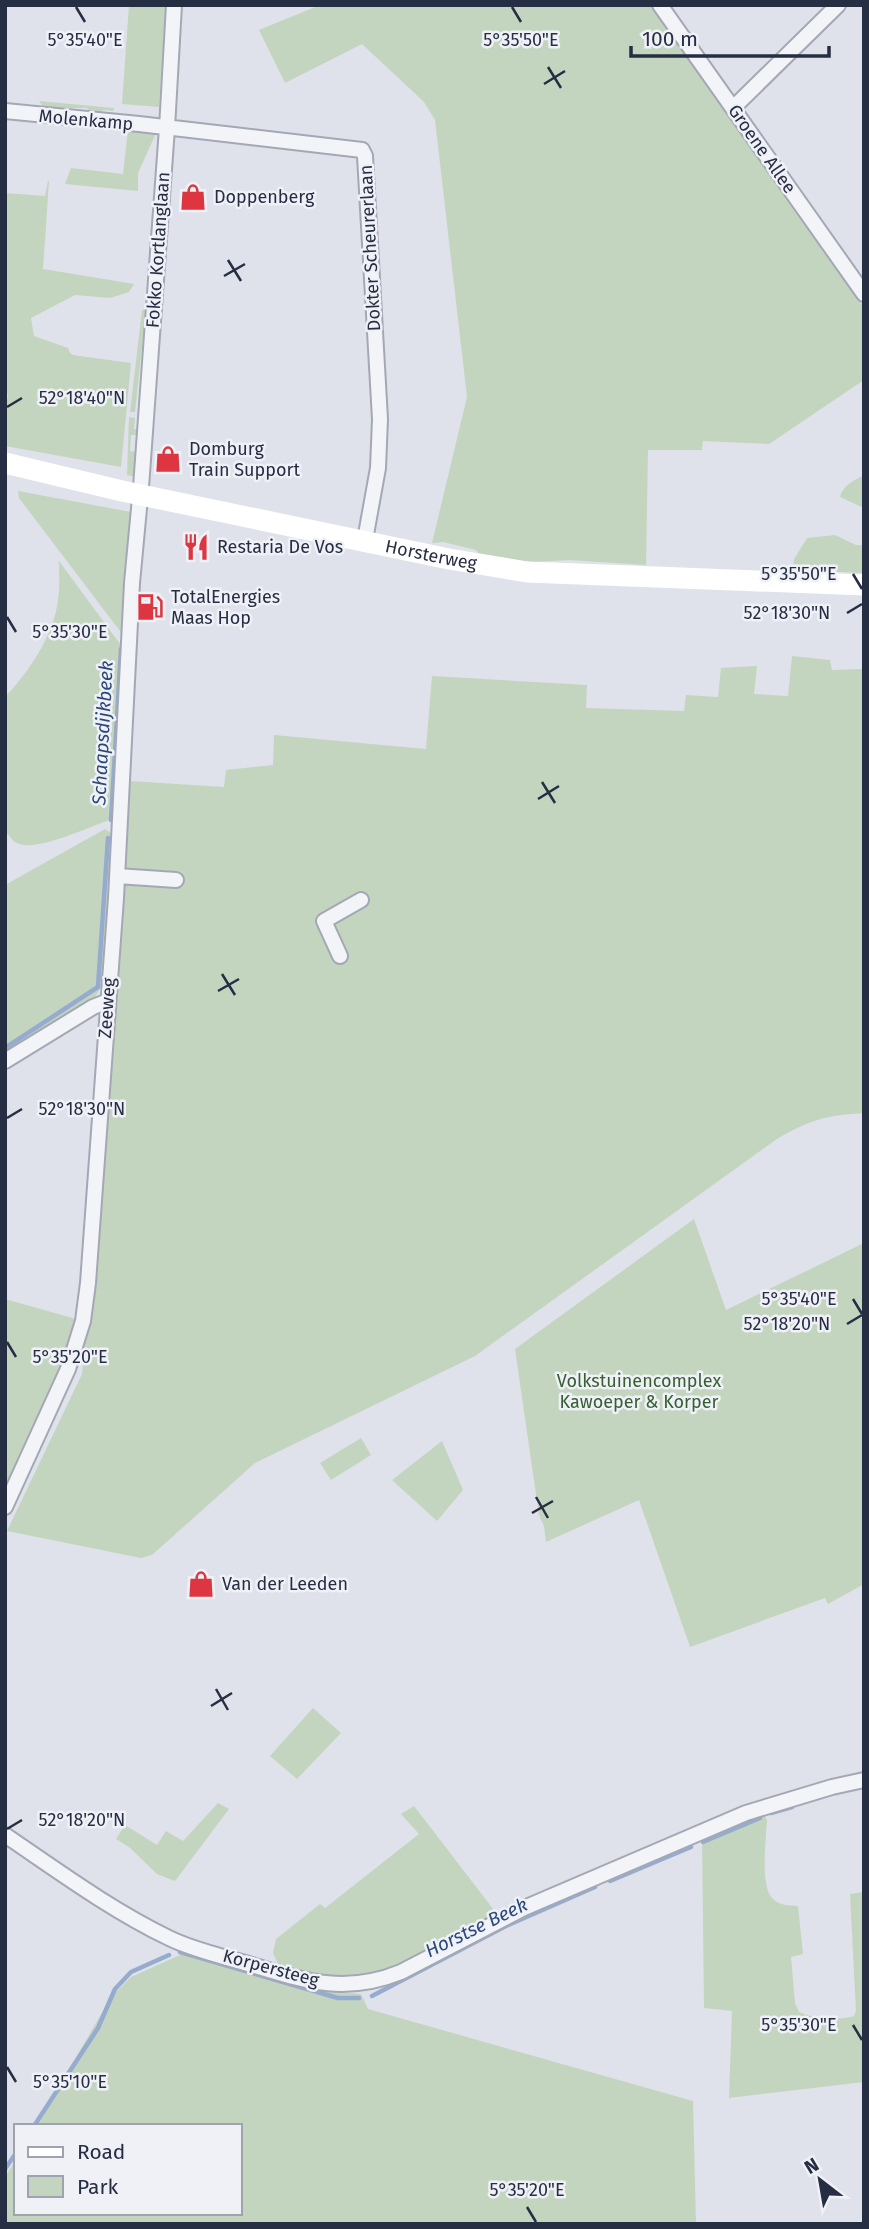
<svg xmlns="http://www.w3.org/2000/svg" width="869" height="2229" viewBox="0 0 869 2229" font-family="'Fira Sans',sans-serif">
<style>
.green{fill:#c3d5bf}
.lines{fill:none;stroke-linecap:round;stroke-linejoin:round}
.stream{stroke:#96acce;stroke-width:4.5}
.street-casing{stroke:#a4a8b5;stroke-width:18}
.street{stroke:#f2f4f8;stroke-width:14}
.secondary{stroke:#fff;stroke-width:21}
.ticks{fill:none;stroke:#262e43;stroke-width:2.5}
.labels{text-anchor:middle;stroke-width:5;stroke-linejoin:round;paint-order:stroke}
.street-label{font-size:18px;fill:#262e43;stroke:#eff1f7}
.poi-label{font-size:18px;fill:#262e43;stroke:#eff1f7;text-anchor:start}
.park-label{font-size:18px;fill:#366032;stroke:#eff1f7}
.water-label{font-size:19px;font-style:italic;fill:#2b487b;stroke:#eff1f7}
.ticks-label{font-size:18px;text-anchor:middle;fill:#262e43;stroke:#eff1f7;stroke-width:5;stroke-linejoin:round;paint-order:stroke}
</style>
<rect width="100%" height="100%" fill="#dfe2ea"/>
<path class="green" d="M129,5h37l-7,102 -37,-3z
M320,5h332l212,303v72l-95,64 -66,-3 -1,9h-54l-2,115 -76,-5 -38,2 -53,-8 -3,-4 -33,-8 -11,1 35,-146 -32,-277 -11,-18 -62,-58 -77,39 -26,-53z
M39,101l75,7 -1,3 -10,-1 -5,5 -7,-1 -4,-6h-43z
M128,130l29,1 -19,42v18l-73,-7 6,-16 52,6z
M48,181h1l-6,88 91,15 -5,8 -19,6 -35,-3 -44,23 3,18 34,12 2,5 3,2 58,8 -10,104 -116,-21 2,-7 -2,-40 3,-1 -3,-25v-180l40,3z
M142,310h4l-11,102h-5z
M129,417l6,1 -1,11 5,1 -1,5h-7l-1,16 7,1 -2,25 -8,-2z
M864,475v33l-24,-11c2,-11 15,-17 24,-22z
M18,491l113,21 -8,123 -104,-137z
M835,535l21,10h8v28l-71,-3 1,-11 13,-21z
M59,561l64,87 -10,171c-23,7 -77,34 -96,24 -5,-2 -8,-8 -12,-12v-134c24,-25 49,-62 53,-97 2,-12 1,-26 1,-39z
M792,656l38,4 2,10 32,-1v444c-37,2 -55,7 -87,26l-302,217 -220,107 -103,92 -11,3 -134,-27 75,-157 27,-282 21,-311 94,6 2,-17 47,-5 1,-30 152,14 6,-73 155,9 -1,23 98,3 2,-16 32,2 3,-29 36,-2 -3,28 34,2z
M105,829l7,5 -8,147 -11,20 -88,55v-171z
M694,1219l32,91 138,-67v341l-36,20 -3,-6 -135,49 -51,-147 -93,42 -2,-16 -5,-11 -24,-166z
M5,1299l71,20c-12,60 -45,117 -71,172z
M361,1438l10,17 -40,25 -11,-17z
M442,1441l21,49 -26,31 -45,-41z
M313,1708l28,25 -44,46 -27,-23z
M218,1803l11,6 -54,72 -18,-7 -28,-27 -13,-8 9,-14 32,20 9,-14 17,10z
M414,1806l83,108 -107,58c-42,15 -70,5 -111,-6l-6,-13 3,-14 44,-35 5,4 94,-74 -18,-20z
M762,1811l5,9c-1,19 -7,65 5,78 7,8 17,7 26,8l5,48 -12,3 4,46 4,9c16,7 39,9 55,4l2,-5 -6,-117 14,-2v190l-135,16 3,-87 -28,-3 -2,-170z
M191,1950l127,40 43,4 7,15 325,92 3,123h-691v-47l11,-17v53h224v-87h-204l75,-129 20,-20z"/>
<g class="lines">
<path class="stream" d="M111,820l10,-171
M5,1048l93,-61 10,-149
M771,1813l21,-6
M703,1842l57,-24
M610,1881l81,-34
M180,1952l158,46h21
M372,1996l134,-70 89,-39
M34,2126l64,-98 17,-39 16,-17 38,-17
M5,2169l11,-16"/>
<defs>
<path id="street" d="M660,5l204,289
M733,108l105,-103
M5,111l134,13 223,26 3,6 15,263 -2,49 -13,72
M117,876l59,4
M340,956l-16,-35 37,-21
M5,1061l88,-54 15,-6
M5,1507l63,-138 15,-48 5,-38 28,-385 16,-315 9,-96 26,-359 7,-123
M5,1835c53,36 106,75 164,103 26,13 58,19 86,28 53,16 92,28 146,6l123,-64 222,-95 86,-26 32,-7"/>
</defs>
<use href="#street" class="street-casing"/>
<use href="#street" class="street"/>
<path class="secondary" id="s1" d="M5,463l117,28 327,68 78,13 337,13"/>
</g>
<path class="ticks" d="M76,7l9,15M512,7l9,15M548,67l13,21M544,84l21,-13M228,260l13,21M224,276l21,-12M7,407l15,-9M853,574l9,15M847,613l15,-9M7,617l9,15M542,782l13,21M538,799l21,-13M222,974l13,21M218,991l21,-12M7,1118l15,-9M853,1299l9,15M847,1324l15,-9M7,1342l9,15M536,1497l12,21M532,1513l21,-12M216,1689l12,21M211,1706l21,-13M7,1829l15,-9M853,2025l9,15M7,2067l9,15M527,2207l9,15"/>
<defs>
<symbol id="shop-bare" viewBox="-9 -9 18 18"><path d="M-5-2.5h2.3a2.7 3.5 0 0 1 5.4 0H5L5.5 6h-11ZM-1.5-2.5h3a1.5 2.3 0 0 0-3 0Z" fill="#dd3640" stroke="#eff1f7" stroke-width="2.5" paint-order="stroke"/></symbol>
<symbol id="restaurant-bare" viewBox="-9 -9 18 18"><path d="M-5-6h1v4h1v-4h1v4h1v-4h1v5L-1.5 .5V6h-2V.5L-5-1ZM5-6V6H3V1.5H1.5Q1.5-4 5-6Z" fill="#dd3640" stroke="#eff1f7" stroke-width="2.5" paint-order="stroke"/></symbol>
<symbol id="fuel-bare" viewBox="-9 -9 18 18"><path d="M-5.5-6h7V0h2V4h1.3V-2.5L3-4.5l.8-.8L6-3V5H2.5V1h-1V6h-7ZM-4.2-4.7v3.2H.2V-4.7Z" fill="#dd3640" stroke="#eff1f7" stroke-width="2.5" paint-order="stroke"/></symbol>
</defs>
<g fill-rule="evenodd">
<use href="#shop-bare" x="174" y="178" width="38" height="38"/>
<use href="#shop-bare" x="149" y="440" width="38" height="38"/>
<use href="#restaurant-bare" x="177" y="528" width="38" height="38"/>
<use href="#fuel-bare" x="131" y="588" width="38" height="38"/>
<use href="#shop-bare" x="182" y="1565" width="38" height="38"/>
</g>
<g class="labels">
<g class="street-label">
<text transform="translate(86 120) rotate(5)" y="6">Molenkamp</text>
<text transform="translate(762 149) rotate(55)" y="6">Groene Allee</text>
<text transform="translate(370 248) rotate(-93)" y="6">Dokter Scheurerlaan</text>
<text transform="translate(158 250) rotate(-86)" y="6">Fokko Kortlanglaan</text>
<text dy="6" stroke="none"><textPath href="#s1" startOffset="436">Horsterweg</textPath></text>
<text transform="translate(107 1008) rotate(-86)" y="6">Zeeweg</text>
<text transform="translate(271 1968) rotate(15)" y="6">Korpersteeg</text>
</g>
<g class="poi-label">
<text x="214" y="203">Doppenberg</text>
<text x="189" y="455">Domburg<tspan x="189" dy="21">Train Support</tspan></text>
<text x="217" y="553">Restaria De Vos</text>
<text x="171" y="603">TotalEnergies<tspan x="171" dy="21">Maas Hop</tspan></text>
<text x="222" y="1590">Van der Leeden</text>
</g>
<g class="park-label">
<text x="639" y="1387">Volkstuinencomplex<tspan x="639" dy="21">Kawoeper &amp; Korper</tspan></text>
</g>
<g class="water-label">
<text transform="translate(102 733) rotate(-87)" y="7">Schaapsdijkbeek</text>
<text transform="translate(476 1927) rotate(-26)" y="7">Horstse Beek</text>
</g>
</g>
<g class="ticks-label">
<text x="85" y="46">5°35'40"E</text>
<text x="521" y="46">5°35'50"E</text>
<text x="82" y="404">52°18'40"N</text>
<text x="799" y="580">5°35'50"E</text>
<text x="787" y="619">52°18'30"N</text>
<text x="70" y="638">5°35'30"E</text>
<text x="82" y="1115">52°18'30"N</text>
<text x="799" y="1305">5°35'40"E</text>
<text x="787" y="1330">52°18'20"N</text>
<text x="70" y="1363">5°35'20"E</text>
<text x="82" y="1826">52°18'20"N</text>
<text x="799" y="2031">5°35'30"E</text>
<text x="70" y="2088">5°35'10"E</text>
<text x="527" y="2196">5°35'20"E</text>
</g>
<rect width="869" height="2229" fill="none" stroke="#262e43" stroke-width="14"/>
<rect x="14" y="2124" width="228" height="91" fill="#eff1f7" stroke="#9fa3af" stroke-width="2"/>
<rect x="28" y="2147" width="35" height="10" fill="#ffffff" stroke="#9fa3af" stroke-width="2"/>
<text x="77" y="2159" font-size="21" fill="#262e43">Road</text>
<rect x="28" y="2176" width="35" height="21" fill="#c3d5bf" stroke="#9fa3af" stroke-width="2"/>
<text x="77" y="2194" font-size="21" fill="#262e43">Park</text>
<g transform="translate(820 2180) rotate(329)" stroke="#eff1f7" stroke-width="5" paint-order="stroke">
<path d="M0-5L12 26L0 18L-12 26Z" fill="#262e43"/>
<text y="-10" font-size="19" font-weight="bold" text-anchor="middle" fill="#262e43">N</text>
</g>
<path d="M631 46v10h198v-10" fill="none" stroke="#262e43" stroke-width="3.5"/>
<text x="642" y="46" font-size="21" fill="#262e43" stroke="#eff1f7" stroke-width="5" paint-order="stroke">100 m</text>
</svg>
